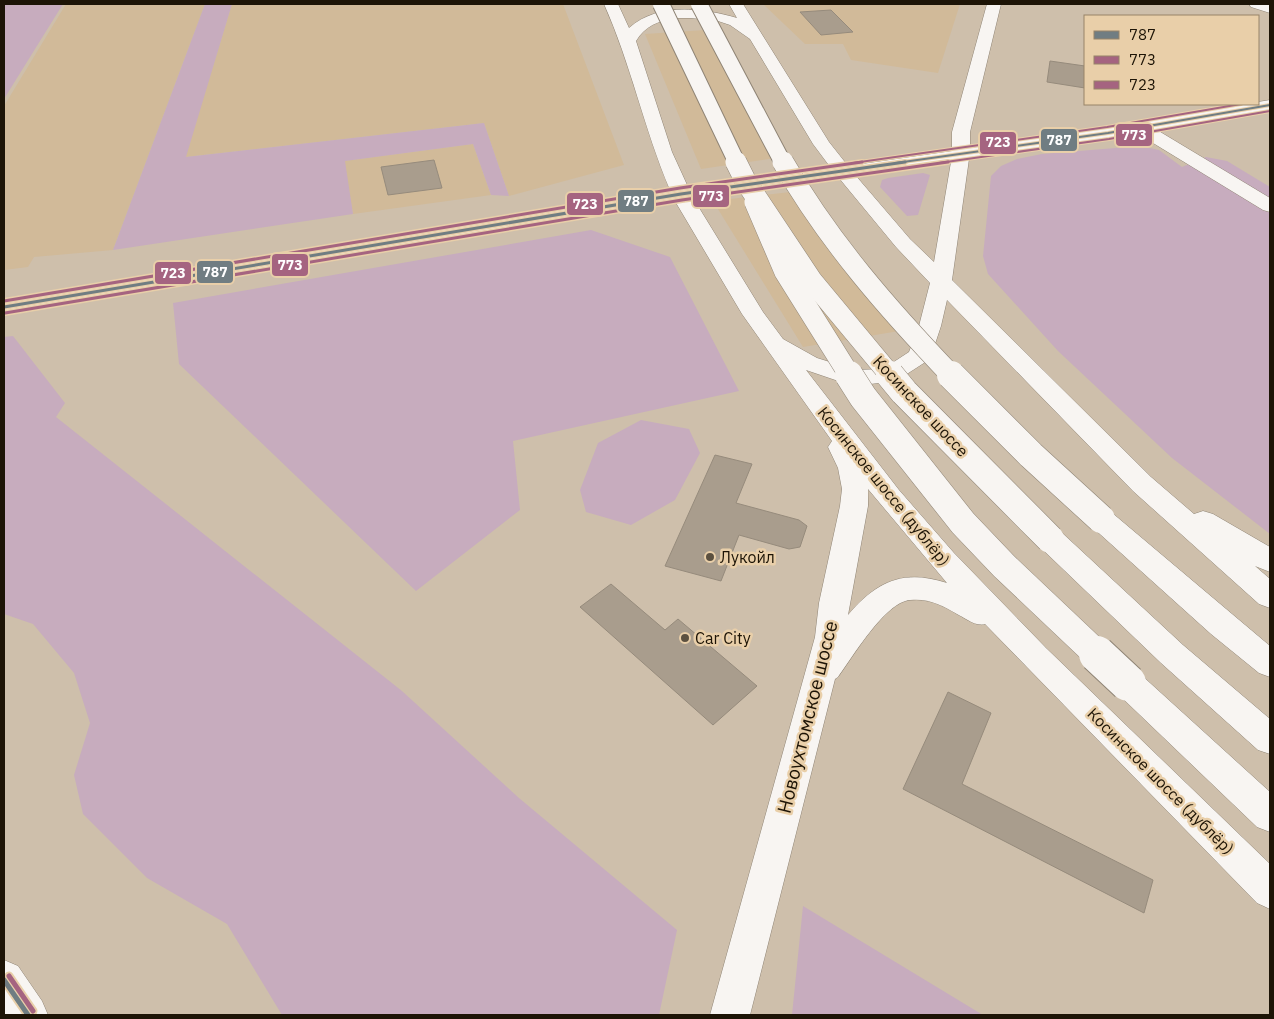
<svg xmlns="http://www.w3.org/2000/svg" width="1274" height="1019" viewBox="0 0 1274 1019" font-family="'IBM Plex Sans',sans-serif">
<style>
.built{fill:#d1ba99}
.green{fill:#c7acbe}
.building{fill:#a99d8d;stroke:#968b7c}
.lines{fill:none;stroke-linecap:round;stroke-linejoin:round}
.street-casing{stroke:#8f8475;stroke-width:1}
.secondary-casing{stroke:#8f8475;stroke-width:1}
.highway-casing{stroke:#8f8475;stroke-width:1}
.street{fill:#f8f5f2;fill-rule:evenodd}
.secondary{fill:#f8f5f2;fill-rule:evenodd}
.highway{fill:#f8f5f2;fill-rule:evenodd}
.secondary-bridge-far2-casing{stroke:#8f8475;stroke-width:22;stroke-linecap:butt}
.secondary-bridge-far1-casing{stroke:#8f8475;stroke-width:29;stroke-linecap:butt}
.secondary-bridge-casing{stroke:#8f8475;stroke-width:38;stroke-linecap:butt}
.highway-bridge-far2-casing{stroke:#8f8475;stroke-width:18;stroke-linecap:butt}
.highway-bridge-far1-casing{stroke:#8f8475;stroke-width:22;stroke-linecap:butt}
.highway-bridge-casing{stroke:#8f8475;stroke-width:29;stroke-linecap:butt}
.secondary-bridge-far2{stroke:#f8f5f2;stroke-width:21}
.secondary-bridge-far1{stroke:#f8f5f2;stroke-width:28}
.secondary-bridge{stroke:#f8f5f2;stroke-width:36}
.highway-bridge-far2{stroke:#f8f5f2;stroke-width:16}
.highway-bridge-far1{stroke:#f8f5f2;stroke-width:21}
.highway-bridge{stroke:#f8f5f2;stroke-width:28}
.bus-1-far2-casing{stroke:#e9cfa9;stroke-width:4}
.bus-1-far1-casing{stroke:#e9cfa9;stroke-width:6}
.bus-1-casing{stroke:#e9cfa9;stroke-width:9}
.bus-2-far1-casing{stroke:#e9cfa9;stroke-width:4}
.bus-2-casing{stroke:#e9cfa9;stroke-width:6}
.bus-3-far2-casing{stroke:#e9cfa9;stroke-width:4}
.bus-3-far1-casing{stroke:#e9cfa9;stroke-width:6}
.bus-3-casing{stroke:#e9cfa9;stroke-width:9}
.bus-1-far2{stroke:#707d82;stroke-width:2}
.bus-1-far1{stroke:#707d82;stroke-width:3}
.bus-1{stroke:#707d82;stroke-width:5}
.bus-2-far1{stroke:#a56480;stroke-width:2}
.bus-2{stroke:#a56480;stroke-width:3}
.bus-3-far2{stroke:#a56480;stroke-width:2}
.bus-3-far1{stroke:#a56480;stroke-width:3}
.bus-3{stroke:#a56480;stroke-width:5}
.poi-dot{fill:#5b5040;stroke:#e9cfa9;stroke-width:2}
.labels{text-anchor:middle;stroke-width:5;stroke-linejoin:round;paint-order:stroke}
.street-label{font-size:16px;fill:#1d1406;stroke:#e9cfa9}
.poi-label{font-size:16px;fill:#1d1406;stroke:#e9cfa9;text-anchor:start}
.near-street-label{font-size:19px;fill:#1d1406;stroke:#e9cfa9}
.line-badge{stroke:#e9cfa9;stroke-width:2}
.badge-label{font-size:14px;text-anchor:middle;font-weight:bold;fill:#fff}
</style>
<rect width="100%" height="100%" fill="#cebfab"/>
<path class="built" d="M66,4h139l-92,246 -79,7 -6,10 -24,3v-164z
M232,4h331l61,161 -115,31 -25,-73 -299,34z
M763,4h197l-22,69 -87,-13 -8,-16h-38z
M720,29l69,127 -88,13 -56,-135z
M473,144l18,51 -138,19 -9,-53z
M808,190l109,138 -114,19 -90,-146z"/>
<path class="green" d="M4,4h59l-59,95z
M205,4h27l-46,153 298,-34 25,73 -18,-1 -18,-51 -128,17 8,53 -240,36z
M1140,146l19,4 23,17 24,-10 21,4 43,26v347l-98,-76 -114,-107 -70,-77 -5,-18 8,-80 10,-10 16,-7 25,-5z
M923,173l7,2 -12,40 -11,1 -27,-29 2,-7 6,-2z
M591,230l79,27 69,134 -226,50 7,69 -104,81 -237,-227 -6,-61z
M13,336l52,67 -9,14 346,274 117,107 158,132 -18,85h-377l-55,-91 -80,-46 -64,-64 -9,-39 16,-52 -16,-50 -41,-49 -29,-10v-277z
M641,420l48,9 11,24 -25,47 -44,25 -45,-13 -6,-22 18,-47z
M803,906l180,109h-191z"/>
<path class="building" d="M831,10l22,22 -32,3 -21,-23z
M1050,61l35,5v22l-38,-6z
M434,160l8,28 -54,7 -7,-28z
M715,455l37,9 -16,39 63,17 8,6 -7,21 -11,2 -50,-14 -18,46 -56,-15z
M611,584l54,46 13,-11 79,67 -44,39 -133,-118z
M948,692l43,21 -29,71 191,96 -9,33 -241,-124z"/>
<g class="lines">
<defs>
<path id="street" d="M1141,123l6,1 123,74v14l-7,-2 -128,-78 -3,-4 3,-4z"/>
<path id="secondary" d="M604,4h14l11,24c29,-26 74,-20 108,-10l-8,-14h14l86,138 19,24 104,-15v-19l35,-128h14l-31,128v16l138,-20 140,-24h10v-2l12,-2v10l-162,28 -139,21 -17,121 199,197 43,37 9,-3 10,3 57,33v25l-15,-6 15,13v29l-11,-4 -126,-113 -186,-191 -6,26 -10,30 -4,5 -31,20 -43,5 -47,-16 93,120 55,63 92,95 224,216v45l-13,-6 -272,-279c-9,3 -20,-6 -28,-10 -15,-9 -29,-16 -47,-14 -25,2 -58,58 -72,77l-3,2 -85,336h-40l105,-378 4,-34 21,-97 2,-17 -4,-21 -10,-21 4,-6 -90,-127 -67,-113 -671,113v-14l666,-110c-26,-61 -39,-126 -66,-186zM675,18h16l27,3 12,4 20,14 63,105 18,24 -143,19 -16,-35 -36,-111c9,-15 22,-20 39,-23zM951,162l-17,100 -24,-23 -54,-63zM839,178l57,69 34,36 -11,43 -10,26 -26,17 -28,1 -38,-12 -34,-19 -20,-27 -70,-114zM868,489l79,94c-44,-14 -70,-2 -99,32l20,-109z
M1249,4h21v9l-19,-6z
M1128,669l11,4 131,119v40l-13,-5 -140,-134 -5,-10 5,-10z
M4,960l14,6 24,35 6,14h-44z"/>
<path id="highway" d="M1101,509l10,3 159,134v31l-11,-4 -48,-39 -120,-108 -4,-7 4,-7z
M1050,528l10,3 123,114 87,74v35l-12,-4 -97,-87 -121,-116 -4,-8 4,-8z"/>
</defs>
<use href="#street" class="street-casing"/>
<use href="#secondary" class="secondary-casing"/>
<use href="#highway" class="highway-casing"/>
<use href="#street" class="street"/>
<use href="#secondary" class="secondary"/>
<use href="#highway" class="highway"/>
<defs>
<path id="secondary-bridge-far2" d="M755,202l30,70 65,104"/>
<path id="secondary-bridge-far1" d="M849,375l14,22 100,126 41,43 94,89"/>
<path id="secondary-bridge" d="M1097,654l31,29"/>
<path id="highway-bridge-far2" d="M661,4l76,159
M699,4l84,159"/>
<path id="highway-bridge-far1" d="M736,162l10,20 66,99 79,95
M783,162c46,80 106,148 169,214"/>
<path id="highway-bridge" d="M890,375l14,17 146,147
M951,375l80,80 70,64"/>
</defs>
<use href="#secondary-bridge-far2" class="secondary-bridge-far2-casing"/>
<use href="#secondary-bridge-far1" class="secondary-bridge-far1-casing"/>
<use href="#secondary-bridge" class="secondary-bridge-casing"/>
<use href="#highway-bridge-far2" class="highway-bridge-far2-casing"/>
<use href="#highway-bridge-far1" class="highway-bridge-far1-casing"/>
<use href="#highway-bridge" class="highway-bridge-casing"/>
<use href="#secondary-bridge-far2" class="secondary-bridge-far2"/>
<use href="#secondary-bridge-far1" class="secondary-bridge-far1"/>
<use href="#secondary-bridge" class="secondary-bridge"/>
<use href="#highway-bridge-far2" class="highway-bridge-far2"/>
<use href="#highway-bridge-far1" class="highway-bridge-far1"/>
<use href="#highway-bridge" class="highway-bridge"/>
<defs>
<path id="bus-1-far2" d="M896,163l212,-30 162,-28"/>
<path id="bus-1-far1" d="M4,307l677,-113 224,-32"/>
<path id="bus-1" d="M4,980l24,35"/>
<path id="bus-2-far1" d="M939,163l170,-24 161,-28"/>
<path id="bus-2" d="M5,313l677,-113 266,-38"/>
<path id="bus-3-far2" d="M853,163l254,-36 134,-23"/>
<path id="bus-3-far1" d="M4,301l676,-113 182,-26"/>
<path id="bus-3" d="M9,976l24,35"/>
</defs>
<use href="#bus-1-far2" class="bus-1-far2-casing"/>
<use href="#bus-1-far1" class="bus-1-far1-casing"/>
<use href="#bus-1" class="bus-1-casing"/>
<use href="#bus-2-far1" class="bus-2-far1-casing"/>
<use href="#bus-2" class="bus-2-casing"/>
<use href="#bus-3-far2" class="bus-3-far2-casing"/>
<use href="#bus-3-far1" class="bus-3-far1-casing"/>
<use href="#bus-3" class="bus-3-casing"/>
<use href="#bus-1-far2" class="bus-1-far2"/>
<use href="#bus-1-far1" class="bus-1-far1"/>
<use href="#bus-1" class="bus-1"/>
<use href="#bus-2-far1" class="bus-2-far1"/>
<use href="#bus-2" class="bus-2"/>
<use href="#bus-3-far2" class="bus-3-far2"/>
<use href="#bus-3-far1" class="bus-3-far1"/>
<use href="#bus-3" class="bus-3"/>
</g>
<g class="poi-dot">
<circle cx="710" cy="557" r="5"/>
<circle cx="685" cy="638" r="5"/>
</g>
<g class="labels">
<g class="street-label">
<text transform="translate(921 406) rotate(47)" y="6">Косинское шоссе</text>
<text transform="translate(884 486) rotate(51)" y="6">Косинское шоссе (дублёр)</text>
<text transform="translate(1161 781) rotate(45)" y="6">Косинское шоссе (дублёр)</text>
</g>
<g class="poi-label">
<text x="720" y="563">Лукойл</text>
<text x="695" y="644">Car City</text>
</g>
<g class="near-street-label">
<text transform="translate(807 717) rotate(-76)" y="7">Новоухтомское шоссе</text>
</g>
</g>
<g class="line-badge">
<rect x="1115" y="123" width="38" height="24" rx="5" fill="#a56480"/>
<rect x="1040" y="128" width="38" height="24" rx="5" fill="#707d82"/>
<rect x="979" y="131" width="38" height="24" rx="5" fill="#a56480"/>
<rect x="692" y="184" width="38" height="24" rx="5" fill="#a56480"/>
<rect x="617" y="189" width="38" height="24" rx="5" fill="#707d82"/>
<rect x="566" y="192" width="38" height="24" rx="5" fill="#a56480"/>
<rect x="271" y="253" width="38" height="24" rx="5" fill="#a56480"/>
<rect x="196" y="260" width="38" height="24" rx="5" fill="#707d82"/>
<rect x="154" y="261" width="38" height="24" rx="5" fill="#a56480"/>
</g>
<g class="badge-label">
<text x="1134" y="140">773</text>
<text x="1059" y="145">787</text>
<text x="998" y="147">723</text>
<text x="711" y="201">773</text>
<text x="636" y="206">787</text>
<text x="585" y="209">723</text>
<text x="290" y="270">773</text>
<text x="215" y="277">787</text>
<text x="173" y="278">723</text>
</g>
<rect width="1274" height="1019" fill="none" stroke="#1d1406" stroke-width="10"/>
<rect x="1084" y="15" width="175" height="90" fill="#e9cfa9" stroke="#978468"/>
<rect x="1094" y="31" width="25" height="8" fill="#707d82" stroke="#978468"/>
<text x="1129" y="40" font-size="15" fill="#1d1406">787</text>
<rect x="1094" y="56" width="25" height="8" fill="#a56480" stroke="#978468"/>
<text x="1129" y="65" font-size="15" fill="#1d1406">773</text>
<rect x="1094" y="81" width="25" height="8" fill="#a56480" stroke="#978468"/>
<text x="1129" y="90" font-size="15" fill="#1d1406">723</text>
</svg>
